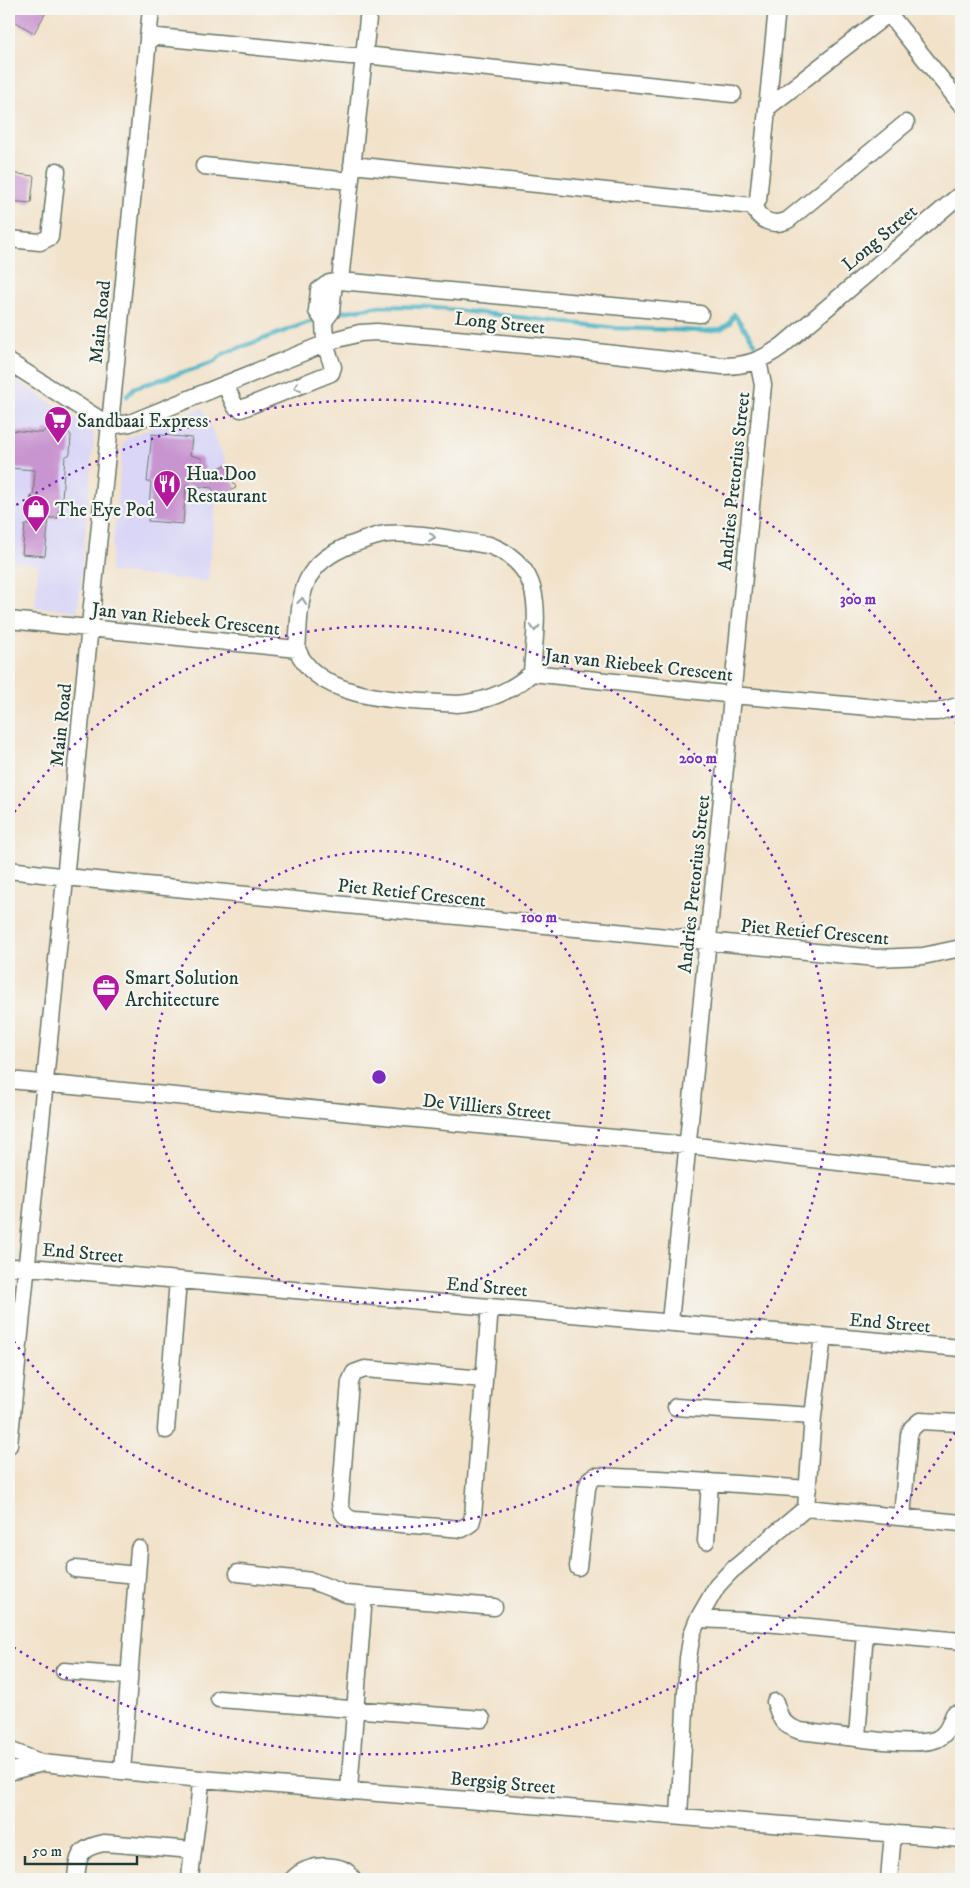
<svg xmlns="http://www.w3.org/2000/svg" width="970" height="1888" viewBox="0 0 970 1888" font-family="'IM FELL DW Pica',serif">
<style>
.built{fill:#d9d6f7}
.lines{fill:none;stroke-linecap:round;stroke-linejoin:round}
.stream{stroke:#45b2c2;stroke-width:4.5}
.building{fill:#c995d0}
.minor-casing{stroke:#697768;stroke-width:19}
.minor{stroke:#fff;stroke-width:16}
.oneway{stroke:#8f9e9a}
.ring{fill:none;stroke:#7b2cbf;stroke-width:2.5;stroke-dasharray:2.5 5}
.labels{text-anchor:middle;stroke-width:4.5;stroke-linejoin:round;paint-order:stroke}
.street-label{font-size:19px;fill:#1f3d34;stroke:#f6f6f2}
.poi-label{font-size:19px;fill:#1f3d34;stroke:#f6f6f2;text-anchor:start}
.centre{fill:#7b2cbf;stroke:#f6f6f2;stroke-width:2.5}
.ring-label{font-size:15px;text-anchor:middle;font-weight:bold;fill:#7b2cbf;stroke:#f6f6f2;stroke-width:4.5;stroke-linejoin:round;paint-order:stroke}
</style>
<rect width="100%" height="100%" fill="#f6f6f2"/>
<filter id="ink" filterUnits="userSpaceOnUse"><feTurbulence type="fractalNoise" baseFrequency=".02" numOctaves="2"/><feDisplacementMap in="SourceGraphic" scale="10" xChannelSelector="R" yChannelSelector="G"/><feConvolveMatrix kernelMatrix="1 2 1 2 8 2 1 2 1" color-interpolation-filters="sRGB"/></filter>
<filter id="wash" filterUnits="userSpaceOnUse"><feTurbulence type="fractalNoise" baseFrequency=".0096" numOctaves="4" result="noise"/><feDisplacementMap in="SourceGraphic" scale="20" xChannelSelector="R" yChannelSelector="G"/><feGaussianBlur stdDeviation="1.12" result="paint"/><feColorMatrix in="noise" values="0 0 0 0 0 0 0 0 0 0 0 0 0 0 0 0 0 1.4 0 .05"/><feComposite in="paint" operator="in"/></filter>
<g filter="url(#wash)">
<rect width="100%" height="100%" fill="#f2e2ca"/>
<path class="built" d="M9,376l79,51 6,8 -16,176 -43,-4 3,-42 -29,-4z
M203,408l33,80 -20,9 -8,85 -98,-10 13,-129 8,-7z"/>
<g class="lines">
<path class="stream" d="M335,313l46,-7 46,1 188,21 90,3 16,-2 9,-6 4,-9
M734,314l21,29
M127,396l7,-8 78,-25 13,-10 87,-32"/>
</g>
<g id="blocks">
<path class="building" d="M9,9h39l-14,24 -25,-15z
M9,173l25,3 -3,27 -22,-2z
M46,429l21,2 4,4 -1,19 -5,3 -4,54h-3v7h-9l-4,38 -23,-2 3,-29h4l2,-29h2l2,-26 -26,-2v-38l33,3z
M152,434l40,4 -2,17 11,3 6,15 19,-8 10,23 -20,9 -4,-9 -26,-3 -3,39 -35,-3 3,-39h-4z"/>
</g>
</g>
<g filter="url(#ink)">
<use href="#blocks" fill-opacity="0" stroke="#697768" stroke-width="1"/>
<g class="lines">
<defs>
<path id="minor" d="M885,9l76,95
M148,36l202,20h24l359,38
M767,108l122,-95
M352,165l401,41
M204,166l146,15
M753,206c7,15 20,21 35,14l118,-97
M753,206l5,-6 18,-182
M9,239l31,3 10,-5 7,-66
M340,281l29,-272
M324,321l-7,-10 2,-21 10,-7 11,-2 360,33
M9,362l101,64 20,-3 204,-83 26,-7 17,-1 192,17 154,17c23,0 40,-6 59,-20l179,-152
M225,384l10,22 6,3 90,-36 2,-6 -8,-23 -1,-23 7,-9 3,-30
M9,620l288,29
M532,673c3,-52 18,-105 -43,-128 -30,-4 -74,-14 -103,-11 -13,2 -24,7 -36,11 -19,8 -35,18 -43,36 -9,20 -8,47 -10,68 21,54 112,51 160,55 29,-2 53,-12 75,-31l212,23 181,16h12l24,-7
M9,870l67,8 800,80 47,-2 38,-8
M9,1080l678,65 274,31
M9,1267l32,1 920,80
M670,1322l93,-937 -5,-24
M484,1379l-119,-10 -11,4 -4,9 -10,121c1,9 5,15 14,17l108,9 9,-6 2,-7c6,-70 11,-140 17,-209
M676,1407l137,9
M166,1430l12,-150
M9,1445l142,-1436
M806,1508l155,15
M902,1517l7,-82 3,-7 8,-7 41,2
M706,1541l4,-59
M578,1567l9,-79 3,-9 5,-3 84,4 129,9
M75,1569l62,6
M238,1573l74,8 34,13 148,13
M698,1619l46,2 217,20
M64,1671l65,5
M219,1699l263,20
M775,1702c6,18 6,22 25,29 28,3 115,18 137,8 10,-5 13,-15 17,-25
M857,1737l8,-105
M9,1750l33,13 159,16 760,60
M122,1771l17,-222
M9,1772l33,-9
M349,1790l15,-194
M679,1816l9,-158 4,-24 6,-15 19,-33 13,-14 76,-64 7,-92 10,-80
M76,1879c2,-24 3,-31 28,-36l89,7
M190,1879c3,-34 9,-67 11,-100
M293,1879c4,-4 7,-7 13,-9 13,-5 40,-7 46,9
M889,1879l4,-46"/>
</defs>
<use href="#minor" class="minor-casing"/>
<use href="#minor" class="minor"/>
</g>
<defs><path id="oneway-chevron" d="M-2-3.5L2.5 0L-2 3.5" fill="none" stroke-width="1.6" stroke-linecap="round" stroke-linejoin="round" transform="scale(1.25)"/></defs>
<g class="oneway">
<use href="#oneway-chevron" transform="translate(297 387) rotate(158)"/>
<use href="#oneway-chevron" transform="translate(432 537) rotate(7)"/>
<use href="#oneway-chevron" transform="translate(302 601) rotate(-83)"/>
<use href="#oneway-chevron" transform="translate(535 628) rotate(93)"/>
</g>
</g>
<g class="ring">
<circle cx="379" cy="1077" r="226"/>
<path d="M10 818A451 451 0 1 1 10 1336"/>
<path d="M959 1426A677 677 0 0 1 10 1645M10 509A677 677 0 0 1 959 728"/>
</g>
<defs>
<symbol id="supermarket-pin" viewBox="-11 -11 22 30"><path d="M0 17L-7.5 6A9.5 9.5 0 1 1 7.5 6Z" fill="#b5179e" stroke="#f6f6f2"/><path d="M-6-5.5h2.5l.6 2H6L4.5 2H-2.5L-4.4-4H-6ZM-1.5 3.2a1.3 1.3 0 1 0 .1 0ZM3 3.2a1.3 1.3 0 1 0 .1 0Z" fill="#fff"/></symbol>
<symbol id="restaurant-pin" viewBox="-11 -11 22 30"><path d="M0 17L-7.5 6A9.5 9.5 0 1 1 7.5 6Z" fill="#b5179e" stroke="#f6f6f2"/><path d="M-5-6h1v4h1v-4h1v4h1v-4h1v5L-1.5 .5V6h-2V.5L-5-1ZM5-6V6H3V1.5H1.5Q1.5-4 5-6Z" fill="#fff"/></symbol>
<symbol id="shop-pin" viewBox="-11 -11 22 30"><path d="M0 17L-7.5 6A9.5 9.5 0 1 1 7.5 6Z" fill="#b5179e" stroke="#f6f6f2"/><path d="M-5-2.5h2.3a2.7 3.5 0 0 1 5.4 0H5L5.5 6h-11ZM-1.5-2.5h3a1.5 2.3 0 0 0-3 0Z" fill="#fff"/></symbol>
<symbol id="office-pin" viewBox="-11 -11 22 30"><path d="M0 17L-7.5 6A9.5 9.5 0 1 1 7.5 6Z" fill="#b5179e" stroke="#f6f6f2"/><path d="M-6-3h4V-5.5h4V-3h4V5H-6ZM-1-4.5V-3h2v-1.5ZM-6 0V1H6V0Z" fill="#fff"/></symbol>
</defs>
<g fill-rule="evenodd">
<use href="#supermarket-pin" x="42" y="404" width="32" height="43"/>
<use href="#restaurant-pin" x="151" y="468" width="32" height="43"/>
<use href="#shop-pin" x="20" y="493" width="32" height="43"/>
<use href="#office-pin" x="90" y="972" width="32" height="43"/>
</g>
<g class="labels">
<g class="street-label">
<text transform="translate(879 237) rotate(-40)" y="7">Long Street</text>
<text transform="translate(99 322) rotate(-84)" y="7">Main Road</text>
<text transform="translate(500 322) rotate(6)" y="7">Long Street</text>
<text transform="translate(733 481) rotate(-84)" y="7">Andries Pretorius Street</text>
<text transform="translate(186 618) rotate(6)" y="7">Jan van Riebeek Crescent</text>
<text transform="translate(639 664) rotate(6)" y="7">Jan van Riebeek Crescent</text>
<text transform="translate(60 725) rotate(-84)" y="7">Main Road</text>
<text transform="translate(693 884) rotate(-84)" y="7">Andries Pretorius Street</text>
<text transform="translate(412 892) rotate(6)" y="7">Piet Retief Crescent</text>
<text transform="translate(815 931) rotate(5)" y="7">Piet Retief Crescent</text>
<text transform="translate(487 1106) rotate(6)" y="7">De Villiers Street</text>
<text transform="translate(83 1252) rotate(5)" y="7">End Street</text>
<text transform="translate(487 1286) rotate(5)" y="7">End Street</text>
<text transform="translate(890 1322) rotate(5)" y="7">End Street</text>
<text transform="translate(503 1782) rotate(5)" y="7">Bergsig Street</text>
</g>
<g class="poi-label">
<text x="77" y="427">Sandbaai Express</text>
<text x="186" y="480">Hua.Doo<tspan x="186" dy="22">Restaurant</tspan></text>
<text x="55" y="516">The Eye Pod</text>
<text x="125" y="984">Smart Solution<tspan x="125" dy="22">Architecture</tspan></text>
</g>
</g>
<circle cx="379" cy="1077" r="8" class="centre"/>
<g class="ring-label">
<text x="858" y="604">300 m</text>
<text x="698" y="763">200 m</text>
<text x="539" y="922">100 m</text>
</g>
<rect width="970" height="1888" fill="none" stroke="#f6f6f2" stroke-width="30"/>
<path d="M25 1856v8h112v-8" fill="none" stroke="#1f3d34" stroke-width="2.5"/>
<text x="32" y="1856" font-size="15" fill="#1f3d34" stroke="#f6f6f2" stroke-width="4" paint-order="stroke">50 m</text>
</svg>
